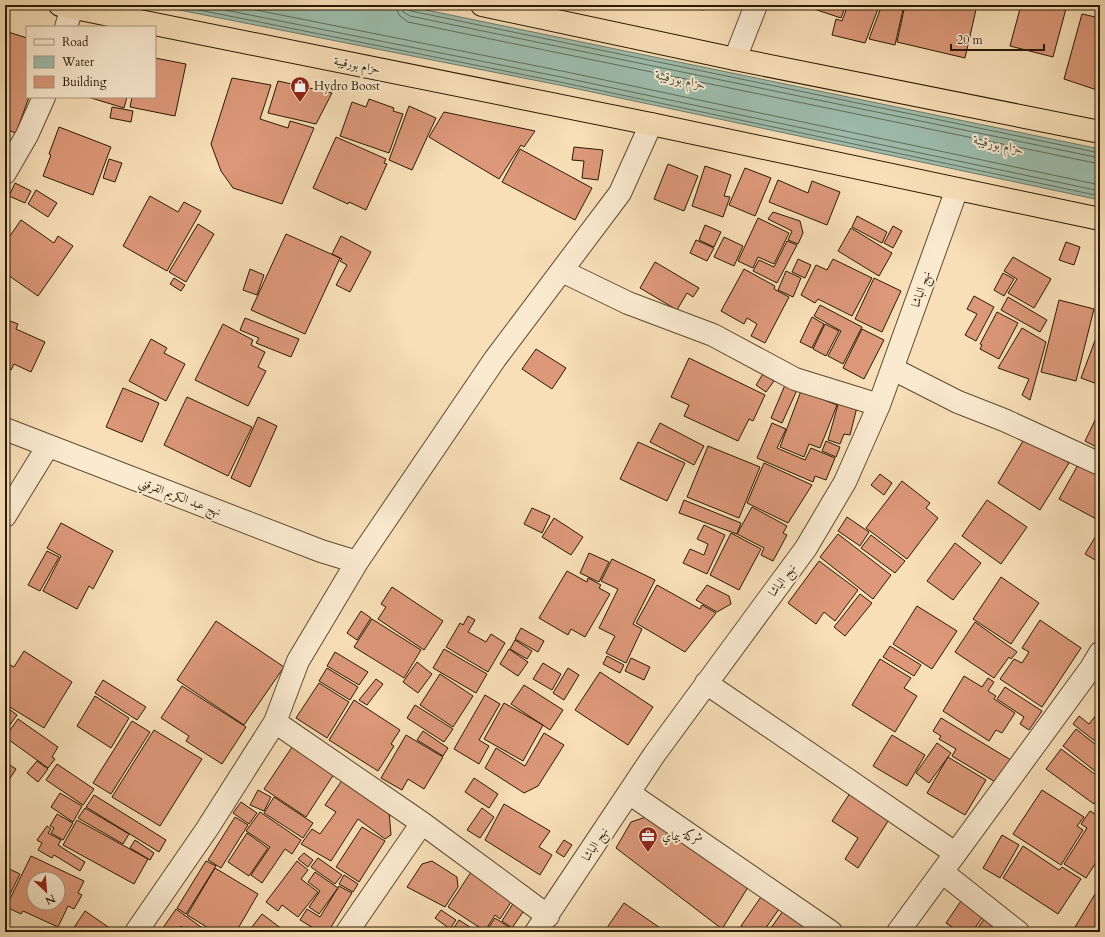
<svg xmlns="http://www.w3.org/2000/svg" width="1105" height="937" viewBox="0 0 1105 937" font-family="Cardo,Amiri,serif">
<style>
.water{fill:#9dbdad;stroke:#6f7c69}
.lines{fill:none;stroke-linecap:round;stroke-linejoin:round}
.shore{stroke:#646c58;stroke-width:1}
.building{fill:#dc9879;stroke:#2a1a03;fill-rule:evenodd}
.minor-casing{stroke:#5e4b30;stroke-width:24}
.trunk-casing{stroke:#2a1a03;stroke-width:24}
.minor{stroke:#faead0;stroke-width:22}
.trunk{stroke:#f8dfb7;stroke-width:22}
.labels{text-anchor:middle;stroke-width:4;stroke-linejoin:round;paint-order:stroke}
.street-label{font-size:12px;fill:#2a1a03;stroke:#faead0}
.poi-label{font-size:12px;fill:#2a1a03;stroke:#faead0;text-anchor:start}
.water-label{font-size:13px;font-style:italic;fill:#52533e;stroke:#faead0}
</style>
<rect width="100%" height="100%" fill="#f8dfb7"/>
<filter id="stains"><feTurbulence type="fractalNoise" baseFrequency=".005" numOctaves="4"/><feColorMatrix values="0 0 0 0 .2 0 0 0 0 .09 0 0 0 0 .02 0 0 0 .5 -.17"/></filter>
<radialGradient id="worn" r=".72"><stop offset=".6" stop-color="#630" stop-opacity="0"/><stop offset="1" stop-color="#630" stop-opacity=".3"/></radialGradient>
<path class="water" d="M154,5h248l698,144v51l-541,-115z"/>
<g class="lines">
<path class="shore" d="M174,5l386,77 540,114
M200,5l361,72 539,114
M231,5l331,66 538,114
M396,5l3,10 9,7 692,142
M402,5l1,7 7,4 690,142
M407,5l1,4 3,2 689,142"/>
</g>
<path class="building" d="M677,5h34l-8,5z
M802,5h44l-5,13z
M848,5h18l12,4 -13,34 -33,-8 4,-16 6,2z
M882,5h22l-9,40 -26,-6z
M905,5h72l-12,53 -68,-16z
M1021,5h46l-14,52 -43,-11z
M1082,14l18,4v73l-36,-12z
M5,31l22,7v59h2l-13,36 -11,-4z
M155,58l31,6 -11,52 -45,-9 2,-10h23z
M232,78l39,7 -11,34 28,9 2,-7 24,7 -32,76 -49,-16 -12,-17 -10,-27z
M278,81l54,12 -16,31 -48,-11z
M88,97h39l-3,11z
M369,99l25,9 -1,3 10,3 -14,39 -49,-17 12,-34 14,5z
M409,106l27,12 -24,52 -23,-10z
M112,107l21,4 -2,11 -21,-4z
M444,112l91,19 -11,16 -3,-2 -22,34 -70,-42z
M59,127l52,20 -18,48 -50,-19 8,-21 -2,-1z
M336,137l50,22 -2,4 3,1 -21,46 -17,-8 -1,2 -35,-16z
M574,147l29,3 -5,30 -16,-2 2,-17 -12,-1z
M520,149l72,39 -17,32 -73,-38z
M109,159l13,4 -7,19 -12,-4z
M668,164l30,12 -14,35 -30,-12z
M705,166l26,9 -7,21 6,1 -7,20 -31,-11z
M745,168l26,10 -16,38 -26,-11z
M778,180l30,13 4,-12 28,11 -13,33 -58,-23z
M15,183l16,8 -6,12 -16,-7z
M36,190l21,13 -9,14 -20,-13z
M150,196l28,16 6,-10 17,9 -34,60 -44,-25z
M773,212l27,9 3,12 -5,11 -10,-4 4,-9 -24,-12z
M857,216l30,16 -5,11 -30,-16z
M758,218l31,15 -15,31 -16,-7 -5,11 -15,-7z
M21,220l33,23 4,-7 15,10 -35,50 -33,-23v-30z
M198,224l16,10 -28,48 -17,-10z
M705,225l16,7 -7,15 -15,-7z
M893,226l9,5 -9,17 -9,-5z
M851,228l41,25 -13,23 -41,-25z
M286,234l54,24 -35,76 -54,-24z
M341,236l30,16 -21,40 -14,-7 11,-20 -7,-4 2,-2 -10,-5z
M724,237l19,9 -9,20 -20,-9z
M696,240l18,8 -7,13 -17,-8z
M787,241l10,4 -20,38 -24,-12 6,-11 15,7z
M1066,242l14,5 -6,18 -15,-5z
M1013,257l38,22 -17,29 -26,-15 9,-14 -13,-8z
M798,259l13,6 -6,13 -13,-6z
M833,259l39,19 -20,38 -34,-17 -3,4 -14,-8 15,-30 11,5z
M655,262l44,26 -6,9 -6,-4 -10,17 -37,-22z
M250,269l14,6 -7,20 -14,-5z
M744,269l31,17 -1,3 15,8 -24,46 -14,-7 6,-12 -10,-6 -3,6 -23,-13z
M786,271l15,7 -8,19 -15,-7z
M1003,273l11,6 -10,17 -10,-6z
M174,278l11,7 -4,6 -11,-7z
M874,278l27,13 -19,41 -27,-13z
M974,296l20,11 -18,34 -11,-6 12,-21 -10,-5z
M1008,297l39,23 -7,12 -39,-22z
M1059,300l35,9 -18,72 -35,-9z
M820,305l42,22 -19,37 -15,-8 13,-25 -27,-15z
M997,312l21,11 -19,36 -19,-10 2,-4 -2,-1z
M812,317l12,7 -12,24 -12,-6z
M245,318l54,21 -8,18 -35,-14 3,-5 -19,-8z
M5,319l13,5 -2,5 29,13 -14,30 -17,-8 -3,6 -6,-3z
M223,324l30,16 -2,5 14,7 -7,15 8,4 -18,35 -53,-26z
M825,324l14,7 -13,25 -13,-7z
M1100,327v58l-19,-7z
M1022,328l24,14 -16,58 -8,-5 7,-16 -31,-11z
M862,329l22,11 -20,39 -21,-11z
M151,339l16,9 -3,5 21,11 -19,37 -37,-20z
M536,349l30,19 -14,21 -30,-20z
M689,358l76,37 -12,26 -4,-2 -11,22 -54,-25 5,-11 -18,-8z
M763,374l11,7 -8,11 -10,-7z
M785,385l12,5 -15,33 -11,-5z
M123,388l36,15 -17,39 -36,-15z
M801,391l36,14 -17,43 -11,-4 -5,13 -24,-10z
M187,397l65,30 -24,49 -64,-31z
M839,401l18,6 -7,28 -6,-1 -4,10 -12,-4z
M1100,410v39l-15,-8z
M258,417l19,9 -27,61 -19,-9z
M660,423l44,23 -10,19 -44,-23z
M772,423l14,6 -9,19 28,12 6,-12 24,10 -9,22 -11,-4 -2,6 -56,-24z
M1026,436l43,27 -29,47 -42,-27z
M826,441l14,6 -4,10 -14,-6z
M638,442l47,21 -18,38 -47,-22z
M708,446l52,21 -21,51 -52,-21z
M764,463l48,22 -24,38 -41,-20z
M1079,463l21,11v47l-41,-22z
M880,474l12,9 -8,12 -13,-10z
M902,481l28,22 -4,5 12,10 -31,41 -41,-31z
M684,500l57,23 -4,11 -58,-21z
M987,500l40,27 -26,37 -39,-28z
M752,507l35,19 -4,7 4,2 -14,26 -12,-6 3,-7 -27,-14z
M532,508l18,8 -8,17 -18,-9z
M847,517l22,15 -9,14 -22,-15z
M554,518l29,19 -12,18 -29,-18z
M61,523l52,28 -20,38 -4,-3 -12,23 -34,-18 18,-35 -14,-8z
M704,525l21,10 -18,39 -24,-11 7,-14 14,6 4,-11 -11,-5z
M1100,529v34l-15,-9z
M731,533l30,16 -22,41 -29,-15z
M838,534l53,41 -18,24 -53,-42z
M871,535l34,26 -10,12 -34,-25z
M955,543l26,20 -28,37 -26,-19z
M47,551l12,6 -19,34 -12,-6z
M589,553l20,9 -10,20 -19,-9z
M612,559l43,21 -22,44 9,5 -16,34 -20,-10 9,-17 -16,-8 19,-39 -17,-8z
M819,561l39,29 -23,31 -11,-9 -8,12 -28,-21z
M567,571l20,11 1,-4 13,7 -2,3 11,6 -25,43 -14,-8 -3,6 -29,-17z
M1001,577l38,26 -28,41 -38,-25z
M657,585l43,24 2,-4 14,8 -31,39 -49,-29z
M707,585l22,11 2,8 -14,8 -21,-12z
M392,587l51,34 -19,29 -46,-31 8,-12 -5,-3z
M860,594l12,9 -27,33 -11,-9z
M917,606l40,25 -25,38 -39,-25z
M361,611l10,7 -14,22 -10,-7z
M468,616l7,4 -7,12 18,10 5,-8 14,9 -17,29 -42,-25 14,-24 3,2z
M372,619l49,31 -17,28 -50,-31z
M1040,620l41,28 -39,59 -42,-28 14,-20 8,4 7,-11 -7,-4z
M216,621l68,46 -40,58 -67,-45z
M975,622l42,30 -6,7 -2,-2 -15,21 -39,-26z
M521,628l23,13 -6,11 -23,-13z
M515,640l17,11 -5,8 -17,-10z
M890,646l31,19 -7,11 -31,-19z
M444,649l43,25 -11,19 -43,-25z
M509,649l19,13 -10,14 -18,-12z
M24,651l48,31 -28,46 -39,-24v-42l9,5z
M335,652l33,20 -9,13 -32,-19z
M607,656l17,9 -4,8 -17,-9z
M631,658l19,9 -6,13 -19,-9z
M880,659l31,19 -7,10 13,8 -22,36 -43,-27z
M417,662l15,12 -14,19 -15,-11z
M543,663l18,11 -9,16 -19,-11z
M327,668l31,19 -8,13 -31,-19z
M568,668l11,7 -15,25 -11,-7z
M600,672l53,35 -25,38 -53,-35z
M440,674l33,22 -20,31 -33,-22z
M964,676l18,11 6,-9 6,4 -6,9 8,5 -2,3 21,14 -13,20 -6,-3 -7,11 -46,-30z
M376,679l7,5 -16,21 -8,-5z
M103,680l43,27 -9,13 -42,-27z
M319,683l30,19 -22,36 -31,-20z
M524,685l39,25 -13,20 -39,-26z
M182,686l64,41 -24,37 -36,-23 3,-5 -28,-18z
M1005,687l37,24 -13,19 -9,-6 4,-7 -27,-18z
M485,695l15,9 -21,36 10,6 -10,18 -25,-15z
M95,696l34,22 -18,30 -34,-22z
M354,700l46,30 -9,14 3,2 -16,25 -49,-31z
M504,703l39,22 -20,36 -39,-22z
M415,705l38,24 -9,13 -37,-24z
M5,706l12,9 -10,14 -2,-2z
M1100,710v35l-27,-21 6,-8 10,8z
M941,718l70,42 -14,23 -45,-27 4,-7 -17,-10 2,-3 -8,-5z
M18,719l40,28 -6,10 3,2 -7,9 -43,-31z
M132,721l18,11 -39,62 -18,-11z
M1076,729l24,19v27l-37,-29z
M154,730l48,29 -42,67 -48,-29z
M423,731l25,17 -5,8 -26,-16z
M544,733l20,12 -26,41 -14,7 -39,-25 11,-20 29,18z
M406,735l37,22 -19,32 -16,-10 -6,11 -21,-12z
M892,735l33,20 -18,31 -34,-20z
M937,743l14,10 -22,30 -13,-10z
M292,747l42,27 -28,43 -42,-28z
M1061,749l39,29v17l-6,9 -48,-35z
M948,757l38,23 -21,35 -38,-22z
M37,761l11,8 -10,13 -11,-9z
M5,762l11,7 -11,17z
M57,764l37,25 -11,16 -37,-25z
M474,778l24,16 -9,14 -24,-16z
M343,779l46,32 2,24 -6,4 -27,-20 -27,42 -30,-17 11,-15 8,5 16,-22 -11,-7z
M258,790l13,7 -7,14 -14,-6z
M852,790l40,25 -34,53 -13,-9 13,-21 -26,-17z
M1042,790l42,27 -7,9 6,4 -22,35 -48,-31z
M60,793l22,13 -9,16 -22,-15z
M94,795l72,45 -7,12 -73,-45z
M274,797l39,26 -10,15 -39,-25z
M241,802l16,11 -8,11 -16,-11z
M504,804l46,27 -11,16 13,8 -12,20 -55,-35z
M85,808l44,26 -6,10 -45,-26z
M482,808l12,9 -14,21 -13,-8z
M1090,811l10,6v39l-14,22 -22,-14 23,-36 -6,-4z
M260,812l41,28 -9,14 -7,-5 -23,34 -11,-8 19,-28 -24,-16z
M57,814l16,9 -10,17 -12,-7 3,-5 -4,-2z
M649,816l101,68 -28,45 -106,-81 15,-26z
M235,817l13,8 -27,43 -13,-8z
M77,820l71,39 -14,25 -71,-39z
M47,826l4,3 -3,4 13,7 -3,5 27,17 -5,9 -26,-16 -2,3 -14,-8 4,-7 -5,-3z
M362,827l23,14 -26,41 -23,-15z
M247,833l21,15 -19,28 -21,-14z
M1002,835l17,10 -19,33 -17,-10z
M135,840l19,13 -4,7 -20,-12z
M564,840l8,5 -8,12 -8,-5z
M1023,846l36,24 3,-3 19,12 -23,35 -55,-36z
M304,853l9,7 -5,7 -10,-8z
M31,856l53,25 -6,12 4,2 -8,14 -6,-3 -10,21 -35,-16 -2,3 -15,-7zM34,879h24v24h-24z
M318,858l24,17 -7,9 -24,-17z
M206,861l10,5 -30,48 -9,-6z
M297,861l11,9 -7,9 17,13 -20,25 -16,-12 -4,6 -12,-9z
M432,861l25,16 1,10 -13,20 -38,-20 15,-23z
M5,867l15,7 -11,22 -4,-2z
M215,868l43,26 -22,38h-21l-28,-17z
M315,872l23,16 -19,26 -10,-7 11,-16 -12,-9z
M471,872l42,27 -13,20 -5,-4 -10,16 -37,-24z
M344,875l14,9 -5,8 -14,-8z
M339,886l13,7 -24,39h-8l-20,-12 7,-11 13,8z
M1100,886v46h-28z
M763,894l18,12 -18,26h-14l-8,-6z
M961,901l30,4 -19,27h-12l-14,-9z
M514,902l11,7 -13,19 -10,-7z
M624,903l42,29h-62z
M994,905l37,27h-56z
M786,907l34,25h-52z
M176,909l32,23h-19l-8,-6 -4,6h-17z
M441,910l15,10 -6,9 -15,-11z
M85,911l29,20 -1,1h-42z
M262,914l24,18h-38z
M495,918l17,11 -2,3h-20l-3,-2z
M459,920l14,9 -2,3h-13l-5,-3z
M478,926l7,6h-11z
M938,928l6,4h-9z"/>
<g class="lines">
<defs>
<path id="minor" d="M66,27l6,-19
M735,59l21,-54
M5,173l22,-38 17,-38
M562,271l66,32 85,32 82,44 84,26
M893,369l65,33 46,18 96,44
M5,429l316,122 36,11
M5,516l43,-70
M706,683l249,170
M275,722l147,101 126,93
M629,793l202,139
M942,872l76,60
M136,932l71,-103 68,-107 23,-61 59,-99 138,-203 125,-166 31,-69
M347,932l75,-109
M536,932l118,-177 152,-207 39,-66 34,-77 78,-216
M898,932l193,-264 9,-15"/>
<path id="trunk" d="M60,5l591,119 449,95
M482,5l253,54 365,73"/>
</defs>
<use href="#minor" class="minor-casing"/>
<use href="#trunk" class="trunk-casing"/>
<use href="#minor" class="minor"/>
<use href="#trunk" class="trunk"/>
</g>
<defs>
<symbol id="shop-pin" viewBox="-11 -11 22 30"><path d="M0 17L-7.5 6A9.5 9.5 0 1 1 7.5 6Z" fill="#8f2418" stroke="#faead0"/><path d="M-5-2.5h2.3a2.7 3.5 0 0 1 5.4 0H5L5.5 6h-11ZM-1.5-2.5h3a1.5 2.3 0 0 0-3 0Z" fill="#fff"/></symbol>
<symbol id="office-pin" viewBox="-11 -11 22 30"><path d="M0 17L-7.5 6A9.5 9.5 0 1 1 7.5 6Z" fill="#8f2418" stroke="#faead0"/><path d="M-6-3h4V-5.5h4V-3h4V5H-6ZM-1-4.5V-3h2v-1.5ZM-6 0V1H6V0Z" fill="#fff"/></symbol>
</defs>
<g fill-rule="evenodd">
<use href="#shop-pin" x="289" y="75" width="22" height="30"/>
<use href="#office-pin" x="637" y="825" width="22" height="30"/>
</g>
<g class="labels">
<g class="street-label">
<text transform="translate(357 65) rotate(11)" y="4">حزام بورقيبة</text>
<text transform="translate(921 289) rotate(-71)" y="4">نهج الباشا</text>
<text transform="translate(180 497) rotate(21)" y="4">نهج عبد الكريم القرقني</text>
<text transform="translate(782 580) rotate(-53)" y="4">نهج الباشا</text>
<text transform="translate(595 844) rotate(-57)" y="4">نهج الباشا</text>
</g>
<g class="poi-label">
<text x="314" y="90">Hydro Boost</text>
<text x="662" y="840">شركة بيماي</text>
</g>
<g class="water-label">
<text transform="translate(681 79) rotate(12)" y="5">حزام بورقيبة</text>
<text transform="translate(999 144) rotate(12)" y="5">حزام بورقيبة</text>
</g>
</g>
<rect width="1105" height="937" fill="none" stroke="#f8dfb7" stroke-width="20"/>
<rect x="6" y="6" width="1093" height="925" fill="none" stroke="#2a1a03" stroke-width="2"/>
<rect x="10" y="10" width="1085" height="917" fill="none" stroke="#2a1a03"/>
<rect x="26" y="26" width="130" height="72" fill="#faead0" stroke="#a7977e"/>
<rect x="34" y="39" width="20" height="6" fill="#faead0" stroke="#a7977e"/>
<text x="62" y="46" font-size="12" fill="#2a1a03">Road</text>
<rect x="34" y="56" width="20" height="12" fill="#9dbdad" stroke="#a7977e"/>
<text x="62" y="66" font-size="12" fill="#2a1a03">Water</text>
<rect x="34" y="76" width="20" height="12" fill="#dc9879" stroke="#a7977e"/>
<text x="62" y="86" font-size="12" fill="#2a1a03">Building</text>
<g transform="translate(46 891) rotate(154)"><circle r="19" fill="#faead0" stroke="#a7977e"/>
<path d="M0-3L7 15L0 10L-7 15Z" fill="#8f2418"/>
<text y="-6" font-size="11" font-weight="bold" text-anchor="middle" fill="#2a1a03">N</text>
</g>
<path d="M951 44v6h93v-6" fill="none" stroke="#2a1a03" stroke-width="2"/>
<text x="957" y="44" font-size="12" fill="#2a1a03" stroke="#faead0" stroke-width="3" paint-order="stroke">20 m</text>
<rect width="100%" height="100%" filter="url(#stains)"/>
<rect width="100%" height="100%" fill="url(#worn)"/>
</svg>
